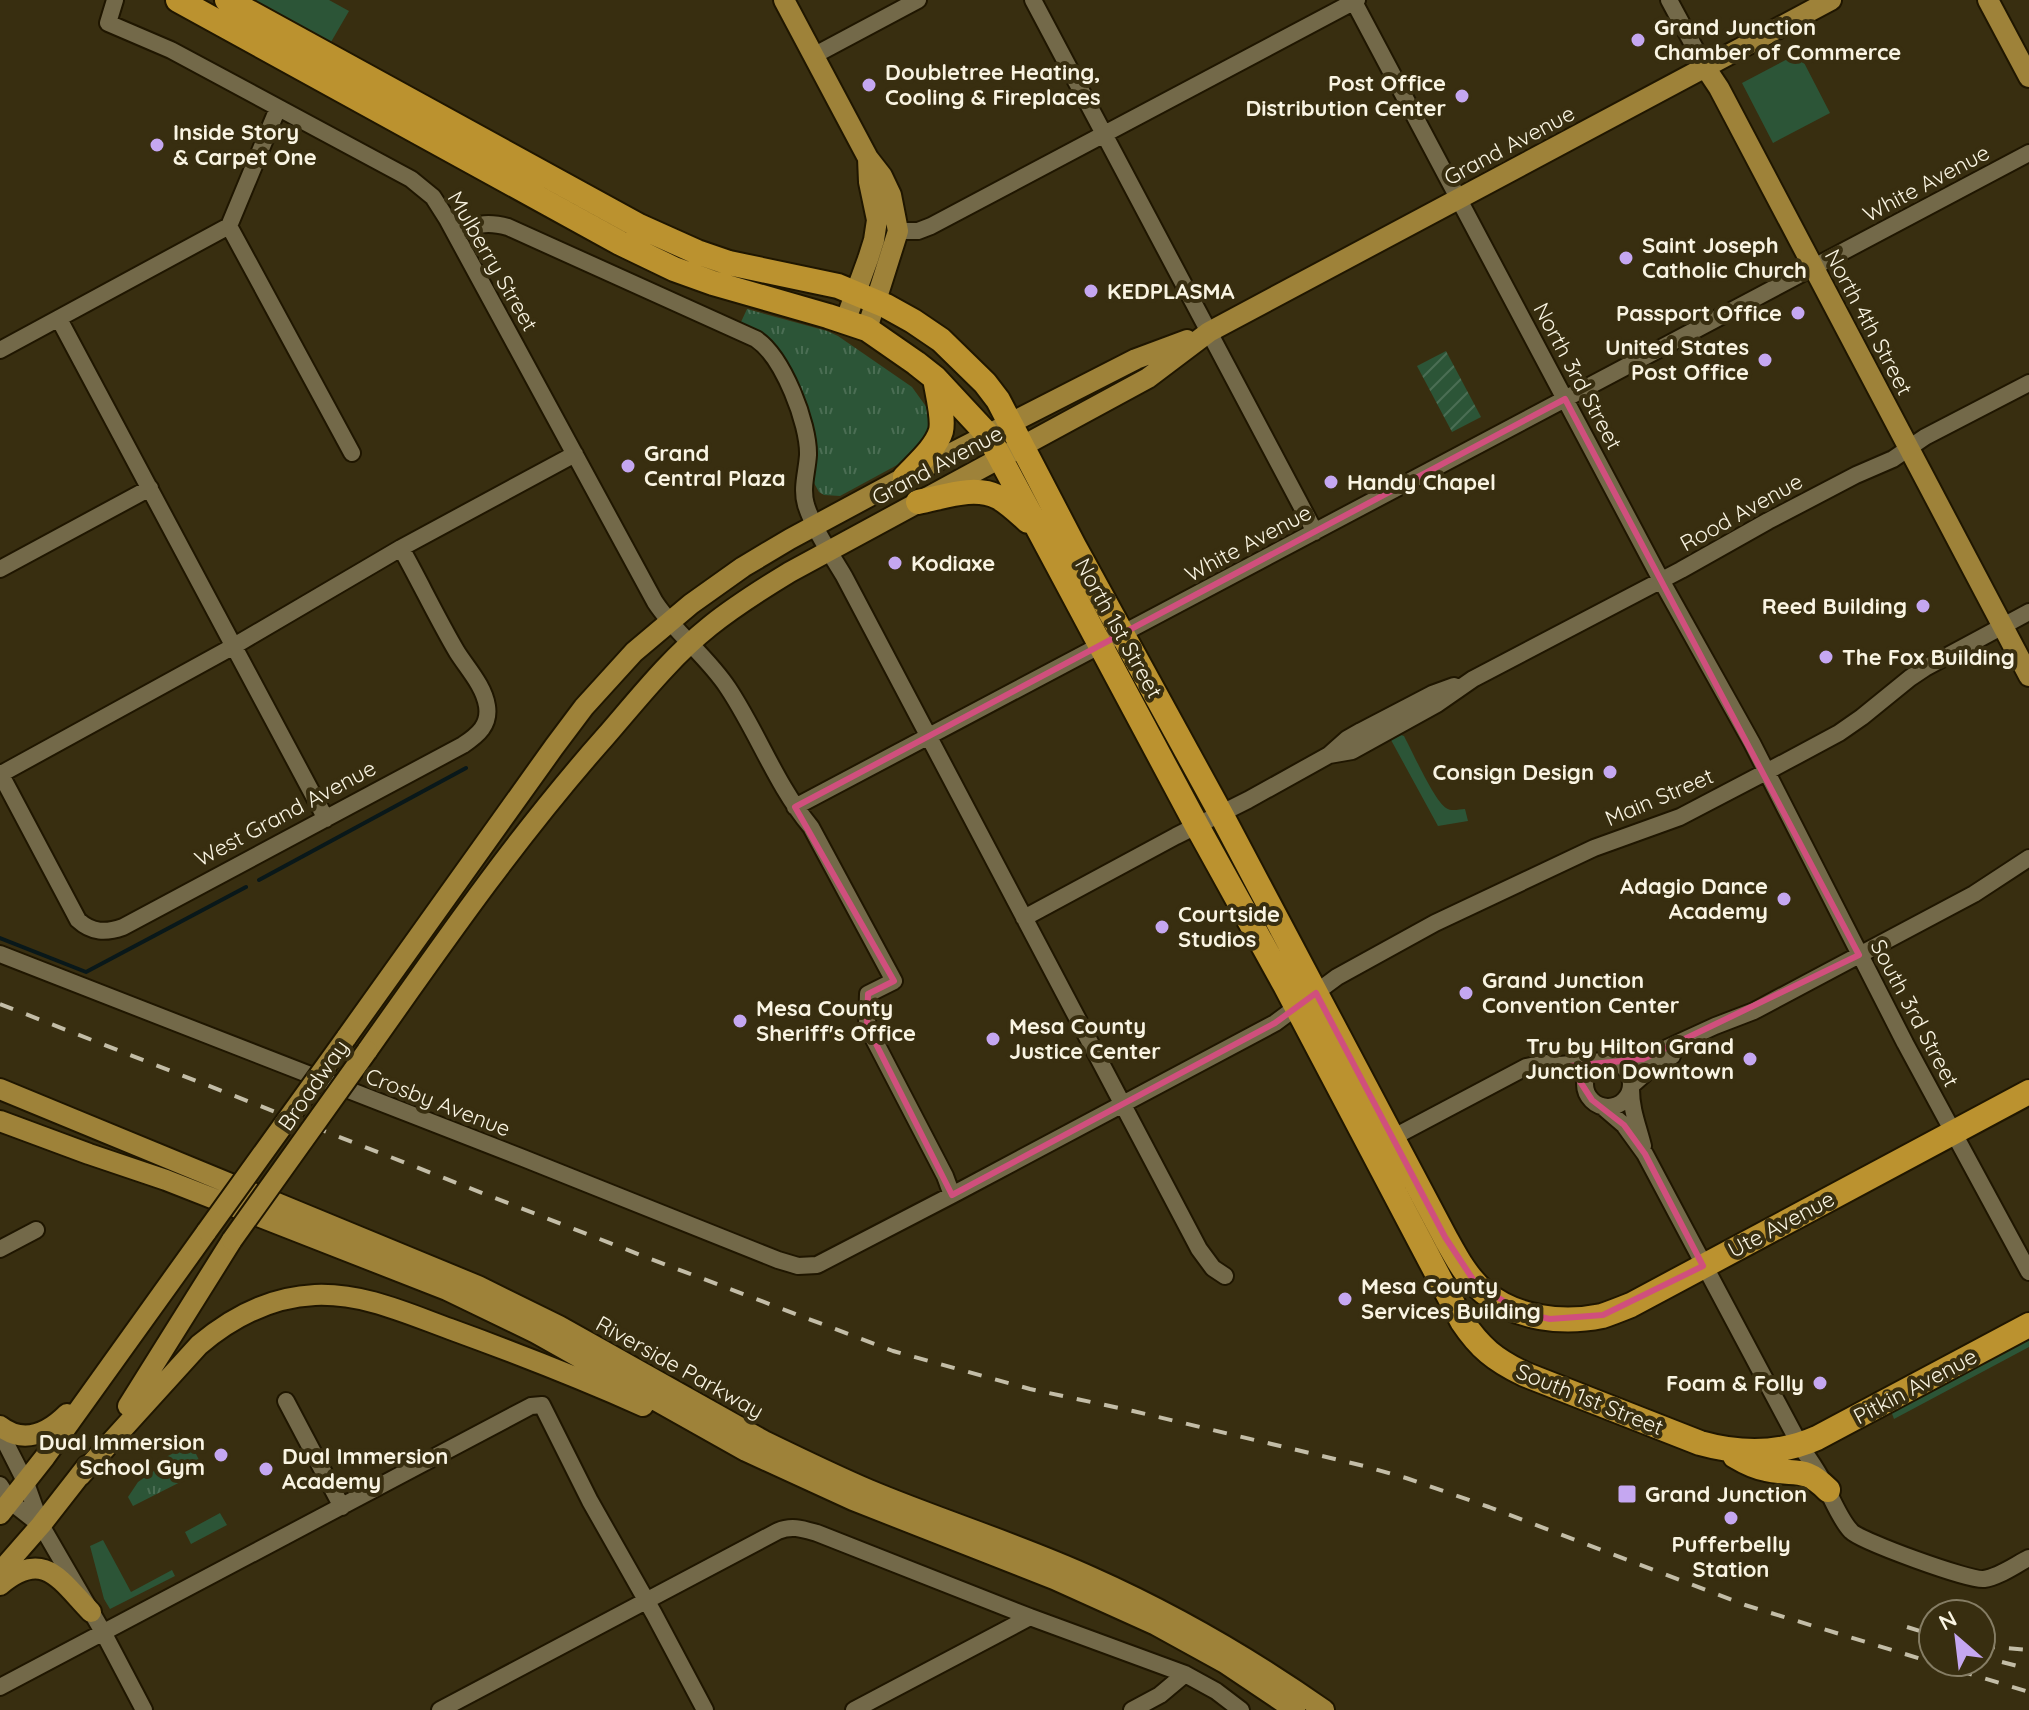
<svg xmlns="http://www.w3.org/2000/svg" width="2029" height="1710" viewBox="0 0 2029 1710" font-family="Quicksand,sans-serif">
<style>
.grass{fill:#2c5537}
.park{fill:url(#park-tufts)}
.garden{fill:url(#garden-furrows)}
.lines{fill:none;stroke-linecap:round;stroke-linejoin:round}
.stream{stroke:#09181a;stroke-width:4}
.minor-casing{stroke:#1f1600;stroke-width:20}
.major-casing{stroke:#1f1600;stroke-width:24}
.highway-casing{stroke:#1f1600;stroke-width:28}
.minor{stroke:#736949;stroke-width:16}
.major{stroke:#9e8239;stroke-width:20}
.highway{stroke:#bb922f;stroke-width:24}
.rail{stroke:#c3bda7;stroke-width:4;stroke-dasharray:14 14;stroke-linecap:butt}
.major-bridge-casing{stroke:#1f1600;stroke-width:24;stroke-linecap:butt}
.major-bridge{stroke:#9e8239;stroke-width:20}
.marked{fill:none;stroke:#d04f7d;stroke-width:6;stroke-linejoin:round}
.poi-dot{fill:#c5a7f1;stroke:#382e10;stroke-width:3}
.labels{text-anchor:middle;stroke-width:8;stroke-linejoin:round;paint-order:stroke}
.poi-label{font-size:22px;font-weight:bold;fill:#f9f4e2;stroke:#382e10;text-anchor:start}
.street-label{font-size:22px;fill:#f9f4e2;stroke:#382e10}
</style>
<defs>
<pattern id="park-tufts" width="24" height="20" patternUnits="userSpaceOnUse" patternTransform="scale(2)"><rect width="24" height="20" fill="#2c5537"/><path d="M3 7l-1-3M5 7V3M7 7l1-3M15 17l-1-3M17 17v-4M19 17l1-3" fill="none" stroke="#4b6e54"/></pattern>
<pattern id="garden-furrows" width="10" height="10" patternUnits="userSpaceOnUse" patternTransform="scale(2)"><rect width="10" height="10" fill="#2c5537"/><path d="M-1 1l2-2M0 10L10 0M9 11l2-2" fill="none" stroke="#4b6e54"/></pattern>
</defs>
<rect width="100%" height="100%" fill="#382e10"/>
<path class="grass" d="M254,0h75l20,11 -18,31z
M1799,53l31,60 -57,30 -31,-60z
M1401,735l3,1c8,15 30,64 42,72 6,4 13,1 19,1l3,12 -30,5 -47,-86z
M2029,1338v9l-135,72 -3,-8z
M220,1513l7,12 -36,19 -6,-12z
M103,1540l28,52 41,-22 3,6 -65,33 -6,-10 -14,-53z"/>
<path class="park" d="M747,309l80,22 11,5 74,51 18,25 2,17 -22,29 -70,38 -16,-1 -5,-3 -5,-9 1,-47 -2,-14 -11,-32 -26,-45 -15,-13 -20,-10z
M191,1444l13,26 -71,36 -5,-9 10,-15 19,-13 9,-12z"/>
<path class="garden" d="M1446,351l35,66 -29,15 -35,-66z"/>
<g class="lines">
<path class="stream" d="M259,880l207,-112
M0,938l86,34 160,-85"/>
<defs>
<path id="minor" d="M115,0l-7,23 63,27 240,129 22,18 14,22 208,383c21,32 52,54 73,86 30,45 48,97 83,139l83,154 -26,13 -1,32 78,150 7,19
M1033,0l282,532
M1353,0l308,580 91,163 153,300 124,229
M1669,0l36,67
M813,56l105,-56
M229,226l123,227
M898,231h20l13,-5 426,-226
M456,235c19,-11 30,-14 52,-8l248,112c27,18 53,85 52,116 -1,17 -7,33 -2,50 8,25 25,49 38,71l355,673 14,19 12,8
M59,319l267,500
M0,350l229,-124 49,-118
M0,569l150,-81
M1329,755l23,-4 85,-47 36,-25 208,-109 87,-49 88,-46 37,-16 32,-22 104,-54
M0,773l78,147c14,13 28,13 45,7l340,-182c15,-10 27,-20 24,-39 -3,-20 -20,-38 -30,-54 -20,-34 -37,-70 -56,-104
M1,774l233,-128 167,-98 174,-94
M795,807l1234,-654
M1024,918l152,-82 72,-36 81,-45 18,-16 14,-8 71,-37 22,-8
M0,954l523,204 255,102 20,6 19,-1 135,-70 323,-172 62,-46 98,-54 159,-75 86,-31 105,-55 54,-29 23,-16 48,-39 15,-10 104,-56
M1585 1084a23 23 0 1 1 46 0a23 23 0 1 1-46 0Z
M1615,1061l19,1 9,-3 72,-33 39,-15 220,-117 55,-36
M1632,1085l17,-15 23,-14
M1631,1089c0,21 7,37 12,57
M1603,1107l21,18 21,29 155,291c8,13 17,24 23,37 8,14 17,38 28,49 9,10 119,50 133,48 15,-2 31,-14 45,-21
M1392,1138l134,-71 19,-4 15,2 43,-4
M0,1249l36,-19
M286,1401l56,106
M0,1432l26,51 15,42 62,107 41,78
M0,1485l11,17 28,22
M0,1687l531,-281 11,-1 48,96 64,113 51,96
M440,1710l338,-179c14,-6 25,-2 39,2l213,84 155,57 31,17 25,19
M854,1710l176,-93
M1132,1710l28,-15 25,-21"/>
<path id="major" d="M784,0l84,158 14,18 9,19 7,36 -31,98
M1988,0l41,77
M1705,67l14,21 310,588
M845,322l23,-63 6,-19 3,-20 -8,-38 -1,-24
M346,1038l208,-291 30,-40 50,-55 57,-48 52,-37 47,-28 115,-62 231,-118 51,-19
M367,1051c76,-108 151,-216 238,-314 33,-38 65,-79 105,-111 25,-20 52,-37 80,-54l358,-194 61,-46 622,-332
M0,1089l478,197 81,40 205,115c35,17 70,34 105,49 74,31 150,54 222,87 83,37 159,81 233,133
M0,1121l89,33 77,26 281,110 89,43 210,118 107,49 201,79 102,46 69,38 70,47
M128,1406l104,-166
M0,1426c24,19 48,7 67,-12
M80,1476l119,-131c33,-28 72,-48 116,-50 48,-2 91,18 135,34 66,24 130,49 193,77
M0,1514l45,-57 162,-226
M0,1572l41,-47 46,-59
M0,1585c44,-37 60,-5 91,27"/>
<path id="highway" d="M178,0l442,243 54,26 39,14 115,33 39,13 49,34 19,15 53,57 209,391 88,159 177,336c18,27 33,39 62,53l176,69c39,11 79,12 117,-5l212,-113
M227,0l412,226 58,26 32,11 109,23 48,20 27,15 28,19 44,43 13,17 76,146 147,268 224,423c11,20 22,41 39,55 32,27 79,32 118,24 9,-3 19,-7 29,-11l398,-213
M905,477c12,-13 31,-29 36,-46 3,-13 -4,-39 -6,-53
M918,502c26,-5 56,-17 80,-5 11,6 21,16 30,24
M1735,1456c10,6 20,11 31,13 30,7 37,-4 62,21"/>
</defs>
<use href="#minor" class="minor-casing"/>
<use href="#major" class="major-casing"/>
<use href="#highway" class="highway-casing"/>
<use href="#minor" class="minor"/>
<use href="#major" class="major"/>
<use href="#highway" class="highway"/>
<path class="rail" d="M0,1004l643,252 250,95 137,38 103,22 231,55 42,12 83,29 256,98 284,87
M1907,1627l26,8
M1981,1646l48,4
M2002,1662l27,7"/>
<defs>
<path id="major-bridge" d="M207,1231l139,-193
M232,1240l135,-189"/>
</defs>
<use href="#major-bridge" class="major-bridge-casing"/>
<use href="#major-bridge" class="major-bridge"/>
</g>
<path class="marked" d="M1565,399l294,556 -216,104 -73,7 22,34 32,25 21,29 58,112 -100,49 -53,4 -27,-6 -47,-29 -31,-47 -129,-244 -41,30 -323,172 -85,-169 1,-32 26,-13 -99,-174z"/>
<g class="poi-dot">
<circle cx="1638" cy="40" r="8"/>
<circle cx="869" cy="85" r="8"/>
<circle cx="1462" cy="96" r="8"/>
<circle cx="157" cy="145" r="8"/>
<circle cx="1626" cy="258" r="8"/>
<circle cx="1091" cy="291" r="8"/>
<circle cx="1798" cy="313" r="8"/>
<circle cx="1765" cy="360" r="8"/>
<circle cx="628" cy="466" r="8"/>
<circle cx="1331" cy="482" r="8"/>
<circle cx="895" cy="563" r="8"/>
<circle cx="1923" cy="606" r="8"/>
<circle cx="1826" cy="657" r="8"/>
<circle cx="1610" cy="772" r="8"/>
<circle cx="1784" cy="899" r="8"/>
<circle cx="1162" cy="927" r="8"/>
<circle cx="1466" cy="993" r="8"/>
<circle cx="740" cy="1021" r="8"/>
<circle cx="993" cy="1039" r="8"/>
<circle cx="1750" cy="1059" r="8"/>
<circle cx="1345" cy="1299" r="8"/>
<circle cx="1820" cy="1383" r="8"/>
<circle cx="221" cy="1455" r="8"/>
<circle cx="266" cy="1469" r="8"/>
<rect x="1617" y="1484" width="20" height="20" rx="4"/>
<circle cx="1731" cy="1518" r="8"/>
</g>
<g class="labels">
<g class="poi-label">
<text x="1654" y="35">Grand Junction<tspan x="1654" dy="25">Chamber of Commerce</tspan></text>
<text x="885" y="80">Doubletree Heating,<tspan x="885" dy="25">Cooling &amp; Fireplaces</tspan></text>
<text x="1446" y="91" text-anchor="end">Post Office<tspan x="1446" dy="25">Distribution Center</tspan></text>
<text x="173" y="140">Inside Story<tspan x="173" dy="25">&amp; Carpet One</tspan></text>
<text x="1642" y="253">Saint Joseph<tspan x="1642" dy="25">Catholic Church</tspan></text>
<text x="1107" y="299">KEDPLASMA</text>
<text x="1782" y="321" text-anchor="end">Passport Office</text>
<text x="1749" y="355" text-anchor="end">United States<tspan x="1749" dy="25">Post Office</tspan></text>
<text x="644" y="461">Grand<tspan x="644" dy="25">Central Plaza</tspan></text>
<text x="1347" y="490">Handy Chapel</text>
<text x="911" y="571">Kodiaxe</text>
<text x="1907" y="614" text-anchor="end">Reed Building</text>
<text x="1842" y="665">The Fox Building</text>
<text x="1594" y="780" text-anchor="end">Consign Design</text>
<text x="1768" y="894" text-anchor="end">Adagio Dance<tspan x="1768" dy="25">Academy</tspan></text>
<text x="1178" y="922">Courtside<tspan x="1178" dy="25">Studios</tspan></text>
<text x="1482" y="988">Grand Junction<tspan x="1482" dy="25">Convention Center</tspan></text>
<text x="756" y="1016">Mesa County<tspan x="756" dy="25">Sheriff's Office</tspan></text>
<text x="1009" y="1034">Mesa County<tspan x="1009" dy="25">Justice Center</tspan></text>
<text x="1734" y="1054" text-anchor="end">Tru by Hilton Grand<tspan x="1734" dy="25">Junction Downtown</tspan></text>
<text x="1361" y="1294">Mesa County<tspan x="1361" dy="25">Services Building</tspan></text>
<text x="1804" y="1391" text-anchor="end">Foam &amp; Folly</text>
<text x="205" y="1450" text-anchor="end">Dual Immersion<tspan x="205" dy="25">School Gym</tspan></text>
<text x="282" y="1464">Dual Immersion<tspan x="282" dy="25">Academy</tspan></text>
<text x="1645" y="1502">Grand Junction</text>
<text x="1731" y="1552" text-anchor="middle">Pufferbelly<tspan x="1731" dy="25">Station</tspan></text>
</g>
<g class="street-label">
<text transform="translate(1509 145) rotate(-28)" y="8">Grand Avenue</text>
<text transform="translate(1926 183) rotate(-28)" y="8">White Avenue</text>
<text transform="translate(493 261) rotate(60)" y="8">Mulberry Street</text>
<text transform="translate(1869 322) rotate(62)" y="8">North 4th Street</text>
<text transform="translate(1578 376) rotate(62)" y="8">North 3rd Street</text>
<text transform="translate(937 465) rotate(-28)" y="8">Grand Avenue</text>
<text transform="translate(1741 512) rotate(-29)" y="8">Rood Avenue</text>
<text transform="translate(1248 543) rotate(-28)" y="8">White Avenue</text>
<text transform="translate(1119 628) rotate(61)" y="8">North 1st Street</text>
<text transform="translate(1659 797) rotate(-23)" y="8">Main Street</text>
<text transform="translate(285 813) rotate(-28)" y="8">West Grand Avenue</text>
<text transform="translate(1915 1013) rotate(62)" y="8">South 3rd Street</text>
<text transform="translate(313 1085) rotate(-55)" y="8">Broadway</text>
<text transform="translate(438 1102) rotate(21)" y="8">Crosby Avenue</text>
<text transform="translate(1781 1224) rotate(-28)" y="8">Ute Avenue</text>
<text transform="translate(680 1367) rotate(29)" y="8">Riverside Parkway</text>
<text transform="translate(1915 1386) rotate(-28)" y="8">Pitkin Avenue</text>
<text transform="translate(1590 1399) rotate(22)" y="8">South 1st Street</text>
</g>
</g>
<g transform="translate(1957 1638) rotate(332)"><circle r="38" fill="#382e10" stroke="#857d64" stroke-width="2"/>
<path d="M0-6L14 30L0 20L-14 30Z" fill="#c5a7f1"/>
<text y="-12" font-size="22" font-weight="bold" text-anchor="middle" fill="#f9f4e2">N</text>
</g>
</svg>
